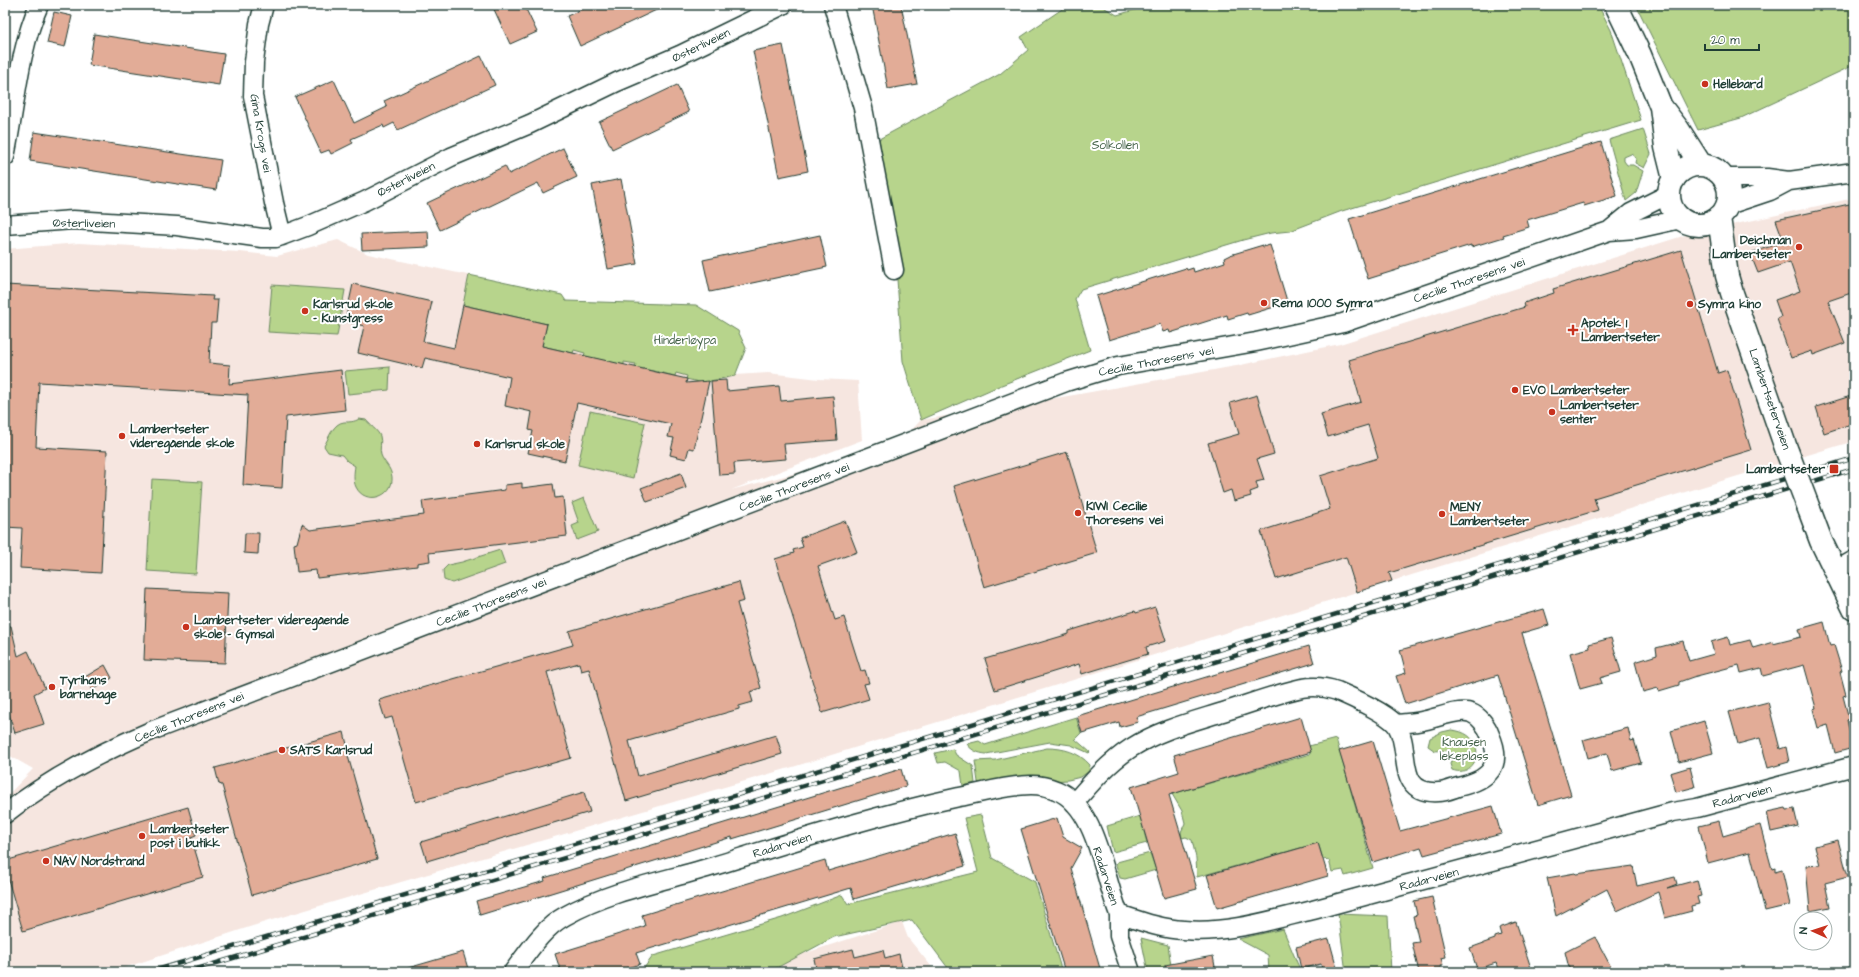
<svg xmlns="http://www.w3.org/2000/svg" width="1859" height="977" viewBox="0 0 1859 977" font-family="'Architects Daughter',sans-serif">
<style>
.built{fill:#f6e6e0}
.green{fill:#b7d48c;stroke:#6b8860}
.building{fill:#e2ac97;stroke:#1f3d34}
.lines{fill:none;stroke-linecap:round;stroke-linejoin:round}
.minor-casing{stroke:#1f3d34;stroke-width:21}
.major-casing{stroke:#1f3d34;stroke-width:25}
.minor{stroke:#fff;stroke-width:18}
.major{stroke:#fff;stroke-width:22}
.rail-casing{stroke:#1f3d34;stroke-width:4.5}
.rail{stroke:#fff;stroke-width:3;stroke-dasharray:9;stroke-linecap:butt}
.major-bridge-casing{stroke:#1f3d34;stroke-width:25;stroke-linecap:butt}
.major-bridge{stroke:#fff;stroke-width:22}
.poi-dot{fill:#c8321e;stroke:#fff;stroke-width:1.5}
.labels{text-anchor:middle;stroke-width:4;stroke-linejoin:round;paint-order:stroke}
.street-label{font-size:12px;fill:#1f3d34;stroke:#fff}
.poi-label{font-size:12px;font-weight:bold;fill:#1f3d34;stroke:#fff;text-anchor:start}
.park-label{font-size:12px;fill:#45634a;stroke:#fff}
</style>
<rect width="100%" height="100%" fill="#fff"/>
<filter id="ink" filterUnits="userSpaceOnUse"><feTurbulence type="fractalNoise" baseFrequency=".025" numOctaves="2"/><feDisplacementMap in="SourceGraphic" scale="8" xChannelSelector="R" yChannelSelector="G"/><feConvolveMatrix kernelMatrix="1 2 1 2 8 2 1 2 1" color-interpolation-filters="sRGB"/></filter>
<g filter="url(#ink)">
<path class="built" d="M1854,198v243l-410,124 -648,201 -531,156 -154,50h-106v-174l28,-29 -28,-16v-504l74,-6 161,9 37,4 61,-16 30,14 194,41 4,6 130,4 42,26 8,17 -11,27 33,-2 51,6 39,2 4,59 -131,50 95,-25 80,-29 15,-16 153,-25 162,-29 104,-22 346,-109z
M902,922l6,16 28,34h-190z"/>
<path class="green" d="M1068,5h32l17,10 35,-10h446l13,25 30,90 -299,91 -52,20 -19,2 -28,7 -162,49 -6,10 15,51 -91,36 -78,34 -18,-59 -10,-136 -14,-86 121,-65 28,-24 -7,-13z
M1636,5h218v60l-113,53 -43,12z
M1643,129l8,25 -7,14 -9,-5 1,-5 -5,-4 -7,3v4l3,4h6l10,6 -7,22 -10,8 -17,-61z
M469,275l93,20 4,6 130,4 42,26 8,17 -11,28 -25,5 -3,3 -21,-5 1,-3 -11,-3 -1,3 -40,-9 1,-3 -12,-2v3l-40,-9 1,-3 -11,-3 -1,3 -31,-7 5,-22 -84,-19z
M272,285l73,5 -8,46 -69,-4z
M390,367l-1,23 -41,4 -3,-23z
M590,411l55,12 -12,55 -55,-13z
M359,419l7,1c4,5 12,11 14,16 2,6 -1,13 1,19 3,8 10,12 11,22 2,20 -27,29 -36,10 -3,-6 -2,-15 -1,-21l-8,-5 -5,-6 -14,-3 -4,-6c5,-8 9,-23 20,-24 6,0 10,0 15,-3z
M152,479l50,3 -6,92 -49,-3z
M584,498l14,34 -21,8 -5,-14 7,-3 -7,-20z
M500,550l5,14 -53,19 -8,-3 -1,-10 5,-5 14,-3z
M1076,717l5,16 -6,6 15,13 -1,1 -18,-8 -21,-3 -64,12c-8,-1 -14,-3 -19,-10l12,-3 6,4z
M1451,730c40,3 28,50 1,40l-2,-6 3,-7c-4,-8 -10,-7 -18,-6l-7,-5 2,-8 12,-6z
M1336,739l37,129 -28,8 -2,-6 -11,2 -3,-12 -6,-1 -5,-16 -121,34 -1,-19 -4,-18 -6,-3 -4,1 -1,-6 4,-9 -3,-12 -10,-17 138,-40 -1,-8z
M1047,748c16,0 32,4 43,17l-1,6 -8,6 -13,3 -88,5 -2,-3 -3,-21 20,-1z
M953,749l3,6 17,11 2,17 -12,3 -2,-15 -16,-9 -7,1 -3,-10z
M981,815l11,43 43,24 27,90h-111l-39,-52 -78,17 -65,35h-128l12,-16 129,-38 60,-23 6,9 130,-32 -14,-54z
M1140,816l7,27 -34,9 -6,-26z
M1150,853l6,17 -31,9 -5,-1 -4,-13 1,-3z
M1338,914l50,2 3,56h-45z
M1283,929l18,43h-32l-1,-17 -30,-16z
M1141,938l27,7 4,27h-24z"/>
<path class="building" d="M492,5h32l13,27 -27,12z
M591,5h76l-87,41 -13,-30z
M872,5h29l16,79 -29,5z
M54,12l18,4 -7,31 -18,-4z
M94,34l130,20 -5,31 -130,-20z
M783,45l25,126 -29,6 -26,-126z
M481,56l14,29 -97,45 -4,-7 -10,5 -1,-3 -32,14 2,4 -22,11 -2,-4 -8,3 -26,-56 39,-17 20,43 33,-16 -3,-6z
M677,85l12,27 -77,37 -13,-27z
M34,132l187,28 -5,30 -186,-29z
M1601,142l16,54 -33,10 -1,-3 -56,17 2,7 -26,8 1,2 -33,10v-2l-71,22v2l-32,10 -19,-60z
M563,148l14,29 -34,16 -5,-10 -98,47 -13,-27 78,-37 4,8z
M621,179l16,85 -29,5 -16,-84z
M1854,203v89l-26,9 17,42 -32,12 -1,-4 -21,7 -14,-39 4,-2 -6,-17 25,-9 -10,-29 -32,11 -8,-20 34,-11 -8,-22z
M428,231l1,16 -67,3 -1,-16z
M820,235l7,32 -117,25 -7,-32z
M1263,245v2l7,-2 17,56 -7,2 1,2 -33,10 -1,-2 -19,6 -1,-4 -57,18 -1,-3 -6,2 -3,-8 -51,16 -13,-44 90,-28 1,2 6,-2 1,4 31,-10 -1,-4 6,-3z
M1681,250l37,123 9,-3 24,80 -157,48 4,12 -209,63 3,8 -35,11 -11,-35 -70,22 -15,-48 69,-22 -10,-33 58,-18 -10,-33 -40,12 -7,-23 40,-12 -12,-42 176,-53 -1,-4 30,-10 -1,-4z
M353,284l79,18 -9,39 31,7 9,-43 84,19 -5,22 145,33 -1,4 23,-2 -15,68 -5,-1 -3,11 -16,-4 4,-17 -6,-1 3,-13 -94,-21 -12,58 -37,-8 5,-22 -4,-1 3,-18 -27,-6 5,-29 -85,-19 -3,10 -64,-15 6,-27 -19,-5z
M5,285l208,11 -1,4h6l-2,23h-5l-2,40 21,2 -1,19 112,-14 4,40 -59,7 -4,71 -39,-3 5,-90 -209,-13 -3,65 71,4 -6,122 -81,-5 2,-40 -17,-1z
M726,380l1,11 52,-5 2,15 52,-5 4,44 -53,4 2,15 -52,4 1,11 -16,1 -8,-94z
M1257,395l17,59 -17,5 7,21 -8,2 2,7 -8,3 1,4 -17,5 -3,-11 -8,3 -15,-50 31,-9 -9,-31z
M1854,395v28l-30,10 -8,-26z
M1067,452l30,101 -113,34 -30,-101z
M681,473l5,15 -39,14 -6,-14z
M522,483v5l31,-4 2,14 8,-1 4,39 -138,17 1,8 -13,2v3l-100,12 -1,-8 -19,2 -3,-28 3,-1 5,-19 8,6 114,-15 -2,-14 83,-11v-5z
M845,521l12,31 -39,14 17,54 9,-3 17,54 4,-1 4,13 -5,1 5,15 -47,14 -47,-154 19,-6 -1,-3 10,-3 -3,-9z
M245,533h14l-1,21 -14,-1z
M739,582l5,19 -7,2 24,85 -11,4 3,10 -14,4v3l-110,32 9,35 138,-41 6,19 -156,47 -37,-132 -8,2 -2,-8 -32,9 24,86 -155,44 -24,-85 -7,2 -6,-19 194,-55 -4,-14z
M147,589l81,4 -3,70 -81,-3z
M1155,607l11,34 -20,6 2,7 -66,20 -3,-10 -84,26 -10,-31 84,-25v-3l66,-20 1,2z
M1544,609l5,16 -27,8 49,162 -33,10 -40,-130 -93,29 -9,-28 10,-3 -6,-23z
M1824,622l6,24 4,-1 8,26 -2,1 6,23 -3,1 6,23 -2,1 6,28 -18,5 -7,-28 -10,3 -5,-19 3,-1 -12,-43 -41,11 -2,-8 -20,5 -2,-8 -46,12 -14,5v3l-20,6 -1,-3 -15,4 -8,-30 22,-7 -1,-7 27,-7 6,20 25,-7 -3,-12 17,-5 2,8 20,-5 3,8 20,-6v2l28,-7 -2,-8z
M5,626h6l7,30 10,-5 17,37 -11,6 10,30 -29,9 -10,-31z
M1611,638l10,34 -21,6 2,5 -22,6 -10,-36 20,-5 -1,-4z
M1309,646l5,17 -178,54 2,5 -18,5 -1,-5 -37,11 -5,-17z
M105,665l7,13 -20,12 -7,-13z
M1768,702l12,47 6,-2 3,15 -21,6 -8,-30 -22,6 -9,-32z
M1301,717l10,35 -142,43 28,94 -33,9 -33,-111 48,-15 -5,-17z
M1704,721l9,32 -34,9 -8,-31z
M1628,728l3,13 3,-1 7,23 -29,8 -5,-18 -19,5 -5,-18z
M344,732l4,17h-2l31,110 -125,36 -30,-110 -3,-1 -4,-16z
M1373,741l27,90 93,-25 8,28 -77,21 -3,-8 -48,15 -34,-111z
M1690,767l5,20 -19,5 -6,-19z
M901,769l5,17 -174,53v-2l-252,78 -4,-14 69,-20 -1,-3z
M584,792l6,20 -163,49 -6,-19z
M188,807l8,28 -5,2 12,40 -180,54 -18,-62v-8z
M1786,808l1,2 7,-1 4,17 -27,6 -4,-20z
M1057,818l6,19 19,11 -11,20 30,104h-36l-44,-143z
M1719,821l4,15 37,-11 12,44 3,-1v4l7,-2 8,35 -25,6 -15,-59 -42,11 -9,-37z
M955,833l10,33 -111,33 -3,-11 -215,65 4,11 -26,8h-53l-6,-18 90,-28 -3,-11 183,-55 3,11z
M1838,840l10,37 -23,6 5,24 -20,4 -4,-45 14,-1 -5,-19z
M1318,843l10,33 -111,32 -10,-33z
M1633,866l4,20 38,-9 2,7 -10,4 30,-8 4,16 -4,1 2,7 -8,2 1,5 -27,7 -7,-26 -41,19 -10,-22 -51,27 -9,-38 28,-5 1,1z
M1432,897l14,60 -5,1 2,7 -3,1 2,6h-23l-7,-29 7,-1 -6,-26 4,-1 -3,-14z
M1516,922l15,46 -13,4h-19l-3,-9 -19,6 -7,-21 25,-9v-2l6,-2 -2,-7z
M1595,937l16,30 -22,5h-19l-5,-20z
M1329,939l9,33h-16l-1,-8 -20,5 -5,-22z
M853,949l2,8 28,-7 2,8 14,-4 4,18h-86l-3,-13z
M463,952l6,20h-60l-1,-4z
M1213,956l3,16h-50l-1,-7z"/>
<g class="lines">
<defs>
<path id="minor" d="M264,5l-5,19 -5,38 -1,34 21,107 8,33
M833,5l30,103 31,162
M5,157c10,-48 14,-109 34,-152
M1724,178h43l22,3 65,-9
M1728,205l42,-14 19,-10
M5,225l68,-5 104,6 85,12h14l32,-12 57,-25 86,-44 79,-33 87,-42 63,-27 103,-50
M1609,231l22,-18 38,-19
M1835,571l19,-11
M1074,803c17,-20 34,-40 57,-55 28,-18 60,-26 92,-36 26,-8 52,-18 79,-24 11,-2 24,-1 35,3 14,6 52,23 60,35 15,24 -3,69 42,66 6,0 13,-3 19,-5 31,-7 46,-21 32,-52 -3,-9 -11,-19 -19,-22 -12,-5 -36,6 -49,8 -8,2 -17,2 -26,3
M5,814c44,-35 94,-61 146,-83l915,-349 52,-16 138,-24 87,-19 266,-92 27,-2 45,-10
M1119,914v22l12,36
M513,972c15,-20 30,-44 52,-56 46,-26 100,-35 149,-50 81,-25 162,-51 245,-69 23,-4 48,-12 72,-12 8,0 18,2 25,5 41,16 48,89 63,124 21,7 42,15 65,16 43,4 87,-10 129,-20l360,-98 24,-4 157,-42"/>
<path id="major" d="M1616,5l24,50 21,52 5,40 8,32
M1662,108l16,21 23,36
M1669 195a30 30 0 1 1 60 0a30 30 0 1 1-60 0Z
M1719,217l8,59 5,17 55,158
M1809,509l12,32 33,68"/>
</defs>
<use href="#minor" class="minor-casing"/>
<use href="#major" class="major-casing"/>
<use href="#minor" class="minor"/>
<use href="#major" class="major"/>
<defs>
<path id="rail" d="M150,972l1704,-514
M187,972l1667,-503"/>
</defs>
<use href="#rail" class="rail-casing"/>
<use href="#rail" class="rail"/>
<defs>
<path id="major-bridge" d="M1787,451l22,58"/>
</defs>
<use href="#major-bridge" class="major-bridge-casing"/>
<use href="#major-bridge" class="major-bridge"/>
</g>
</g>
<g class="poi-dot">
<circle cx="1705" cy="84" r="4"/>
<circle cx="1799" cy="247" r="4"/>
<circle cx="1264" cy="303" r="4"/>
<circle cx="1690" cy="304" r="4"/>
<circle cx="305" cy="311" r="4"/>
<path d="M1571 324h4v4h4v4h-4v4h-4v-4h-4v-4h4z"/>
<circle cx="1515" cy="390" r="4"/>
<circle cx="1552" cy="412" r="4"/>
<circle cx="122" cy="436" r="4"/>
<circle cx="477" cy="444" r="4"/>
<rect x="1829" y="464" width="10" height="10" rx="2"/>
<circle cx="1078" cy="513" r="4"/>
<circle cx="1442" cy="514" r="4"/>
<circle cx="186" cy="627" r="4"/>
<circle cx="52" cy="687" r="4"/>
<circle cx="282" cy="750" r="4"/>
<circle cx="142" cy="836" r="4"/>
<circle cx="46" cy="861" r="4"/>
</g>
<g class="labels">
<g class="street-label">
<text transform="translate(701 45) rotate(-26)" y="4">Østerliveien</text>
<text transform="translate(261 133) rotate(80)" y="4">Gina Krogs vei</text>
<text transform="translate(406 179) rotate(-27)" y="4">Østerliveien</text>
<text transform="translate(84 223) rotate(1)" y="4">Østerliveien</text>
<text transform="translate(1469 280) rotate(-19)" y="4">Cecilie Thoresens vei</text>
<text transform="translate(1156 361) rotate(-11)" y="4">Cecilie Thoresens vei</text>
<text transform="translate(1770 399) rotate(71)" y="4">Lambertseterveien</text>
<text transform="translate(794 487) rotate(-21)" y="4">Cecilie Thoresens vei</text>
<text transform="translate(491 602) rotate(-21)" y="4">Cecilie Thoresens vei</text>
<text transform="translate(189 717) rotate(-22)" y="4">Cecilie Thoresens vei</text>
<text transform="translate(1742 796) rotate(-15)" y="4">Radarveien</text>
<text transform="translate(782 845) rotate(-17)" y="4">Radarveien</text>
<text transform="translate(1106 876) rotate(72)" y="4">Radarveien</text>
<text transform="translate(1429 879) rotate(-15)" y="4">Radarveien</text>
</g>
<g class="poi-label">
<text x="1713" y="88">Hellebard</text>
<text x="1791" y="244" text-anchor="end">Deichman<tspan x="1791" dy="14">Lambertseter</tspan></text>
<text x="1272" y="307">Rema 1000 Symra</text>
<text x="313" y="308">Karlsrud skole<tspan x="313" dy="14">- Kunstgress</tspan></text>
<text x="1698" y="308">Symra kino</text>
<text x="1581" y="327">Apotek 1<tspan x="1581" dy="14">Lambertseter</tspan></text>
<text x="1523" y="394">EVO Lambertseter</text>
<text x="1560" y="409">Lambertseter<tspan x="1560" dy="14">senter</tspan></text>
<text x="130" y="433">Lambertseter<tspan x="130" dy="14">videregående skole</tspan></text>
<text x="485" y="448">Karlsrud skole</text>
<text x="1825" y="473" text-anchor="end">Lambertseter</text>
<text x="1086" y="510">KIWI Cecilie<tspan x="1086" dy="14">Thoresens vei</tspan></text>
<text x="1450" y="511">MENY<tspan x="1450" dy="14">Lambertseter</tspan></text>
<text x="194" y="624">Lambertseter videregående<tspan x="194" dy="14">skole - Gymsal</tspan></text>
<text x="60" y="684">Tyrihans<tspan x="60" dy="14">barnehage</tspan></text>
<text x="290" y="754">SATS Karlsrud</text>
<text x="150" y="833">Lambertseter<tspan x="150" dy="14">post i butikk</tspan></text>
<text x="54" y="865">NAV Nordstrand</text>
</g>
<g class="park-label">
<text x="1115" y="149">Solkollen</text>
<text x="685" y="344">Hinderløypa</text>
<text x="1464" y="746">Knausen<tspan x="1464" dy="14">lekeplass</tspan></text>
</g>
</g>
<rect width="1859" height="977" fill="none" stroke="#fff" stroke-width="20"/>
<rect x="10" y="10" width="1839" height="957" fill="none" stroke="#1f3d34" stroke-width="1.5" filter="url(#ink)"/>
<g transform="translate(1813 931) rotate(273)"><circle r="19" fill="#ffffff" stroke="#a5b1ae"/>
<path d="M0-3L7 15L0 10L-7 15Z" fill="#c8321e"/>
<text y="-6" font-size="11" font-weight="bold" text-anchor="middle" fill="#1f3d34">N</text>
</g>
<path d="M1705 44v6h54v-6" fill="none" stroke="#1f3d34" stroke-width="2"/>
<text x="1711" y="44" font-size="12" fill="#1f3d34" stroke="#ffffff" stroke-width="3" paint-order="stroke">20 m</text>
</svg>
